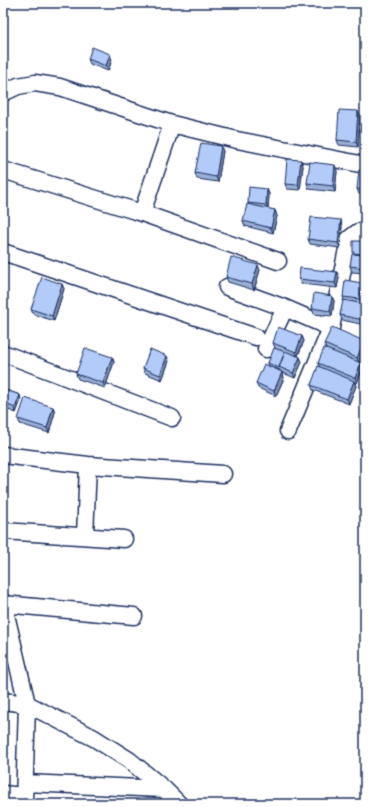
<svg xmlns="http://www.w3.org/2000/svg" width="368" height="807" viewBox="0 0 368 807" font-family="'Gochi Hand',sans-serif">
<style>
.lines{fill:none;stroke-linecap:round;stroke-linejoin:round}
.minor-casing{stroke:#1b2f5e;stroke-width:19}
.minor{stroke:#fff;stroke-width:16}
.wall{fill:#9aafd6;stroke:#1b2f5e}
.shaded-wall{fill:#7d8eae;stroke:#1b2f5e}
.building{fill:#b3cbf9;stroke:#1b2f5e}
</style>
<rect width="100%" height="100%" fill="#fff"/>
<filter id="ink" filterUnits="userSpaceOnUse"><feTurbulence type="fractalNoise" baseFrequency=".025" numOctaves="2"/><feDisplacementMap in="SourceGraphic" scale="8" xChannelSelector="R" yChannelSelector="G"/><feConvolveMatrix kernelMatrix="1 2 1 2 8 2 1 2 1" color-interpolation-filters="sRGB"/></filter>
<g filter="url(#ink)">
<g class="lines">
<defs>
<path id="minor" d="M3,93l15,-7 17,-3 25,4 112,37 65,16 128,25
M172,124l-30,89 136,48
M3,170l139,43
M3,252l253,85
M227,287l58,21 46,20
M266,349l19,-41
M3,353l169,65
M288,431l43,-103 18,-89 9,-7 7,1
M3,455l85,10 135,9
M3,531l121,8
M85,536l3,-71
M3,602l24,102 -3,100
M3,604l131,12
M3,701l24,3 67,34 35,22 35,29 15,15
M25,783l139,6
M3,794l21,2"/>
</defs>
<use href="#minor" class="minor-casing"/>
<use href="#minor" class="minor"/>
</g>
<path class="wall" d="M88,59l24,1 -4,11 -18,-7z
M358,111l2,5 -2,31 -19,-2 -2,-5z
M223,151l-5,31 -21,-3 -2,-6z
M301,160l2,6 -3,24 -13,-1 -2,-5z
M337,171l-2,21 -26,-3 -2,-6z
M365,171v24l-6,-1 -2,-5z
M267,189l2,5 -1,15 7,1 2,6 -4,17 -28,-7 -2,-5 5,-17v-1z
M342,226l-2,22 -30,-4 -2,-5z
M364,241l1,2v30l-13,-1 -2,-6 3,-12z
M260,270l-6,20 -26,-8 -2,-5z
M339,277l-2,11 -36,-4 -2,-5z
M362,283l2,5 -2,16h3v21l-23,-5 -2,-5 4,-15 -1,-3z
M62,284l2,5 -10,32 -21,-7 -2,-5z
M332,296l2,5 -2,15 -18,-2 -2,-6z
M302,336l2,5 -6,15 2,1 2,5 -7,16 -12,-5 1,5 -8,18 -18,-8 -2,-5 24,-12v-1l-11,-4 -1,-3 7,-15 -2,-5z
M324,344l41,5 -6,13 2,1 2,5 -6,15 -2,-1 1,4 -7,18 -36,-14 -2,-5 9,-18 -2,-4 8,-14z
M112,357l2,5 -9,26 -27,-9 -2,-5z
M169,361l-7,19 -17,-7 -2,-5z
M3,389l17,6 1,5 -5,13 -13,-5z
M53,407l2,5 -6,21 -29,-9 -2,-5z"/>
<path class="shaded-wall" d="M110,54l2,6 -4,11 -2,-5z
M358,111l2,5 -2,31 -2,-5z
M221,146l2,5 -5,31 -2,-5z
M301,160l2,6 -3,24 -2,-5z
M335,165l2,6 -2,21 -2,-6z
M267,189l2,5 -1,16 -2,-5z
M275,210l2,6 -4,17 -2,-5z
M341,220l1,6 -2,22 -2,-5z
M364,241l1,2v14l-1,-3z
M258,265l2,5 -6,20 -2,-6z
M337,272l2,5 -2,11 -2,-5z
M362,283l2,5 -2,17 -2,-6z
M62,284l2,5 -10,32 -2,-5z
M332,296l2,5 -2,15 -2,-5z
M365,311v13l-2,-4z
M302,336l2,5 -7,16 -1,-5z
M364,341l1,2v6l-6,14 -2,-5z
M167,356l2,5 -7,19 -2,-5z
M112,357l2,5 -9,26 -2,-5z
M300,357l2,5 -7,16 -2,-5z
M361,363l2,5 -6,15 -2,-5z
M282,372l2,6 -8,18 -2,-5z
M354,381l2,5 -7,18 -2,-5z
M20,395l1,5 -5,13 -1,-5z
M53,407l2,5 -6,21 -2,-5z"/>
<path class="building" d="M92,47l18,7 -4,12 -18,-7z
M339,110l19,1 -2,31 -19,-2z
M201,143l20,3 -5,31 -21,-4z
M287,159l14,1 -3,25 -13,-1z
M310,162l25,3 -2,21 -26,-3z
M359,170l6,1v19l-8,-1z
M249,187l18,2 -1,16 -18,-2z
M247,204l28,6 -4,18 -28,-7z
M311,217l30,3 -3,23 -30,-4z
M353,241h11v13l-11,-1z
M352,254l13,1v13l-15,-2z
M231,257l27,8 -6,19 -26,-7z
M300,268l37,4 -2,11 -36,-4z
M42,277l20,7 -10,32 -21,-7z
M345,280l17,3 -2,16 -17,-2z
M314,293l18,3 -2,15 -18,-3z
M343,300l22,4v7l-2,9 -23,-5z
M278,327l24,9 -6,16 -23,-9z
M332,327l32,14 -7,17 -33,-14z
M85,348l27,9 -9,26 -27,-9z
M274,348l11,4 -6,16 -11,-5z
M324,348l37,15 -6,15 -37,-15z
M150,349l17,7 -7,19 -17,-7z
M285,351l15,6 -7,16 -14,-6z
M264,364l18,8 -8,19 -18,-8z
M318,366l36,15 -7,18 -36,-14z
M3,389l17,6 -5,13 -12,-5z
M25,398l28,9 -6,21 -29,-9z
M3,802l7,1v1h-7z"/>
</g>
<rect width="368" height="807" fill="none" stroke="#fff" stroke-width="16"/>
<rect x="8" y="8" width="352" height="791" fill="none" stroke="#1b2f5e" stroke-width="1.5" filter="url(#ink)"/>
</svg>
